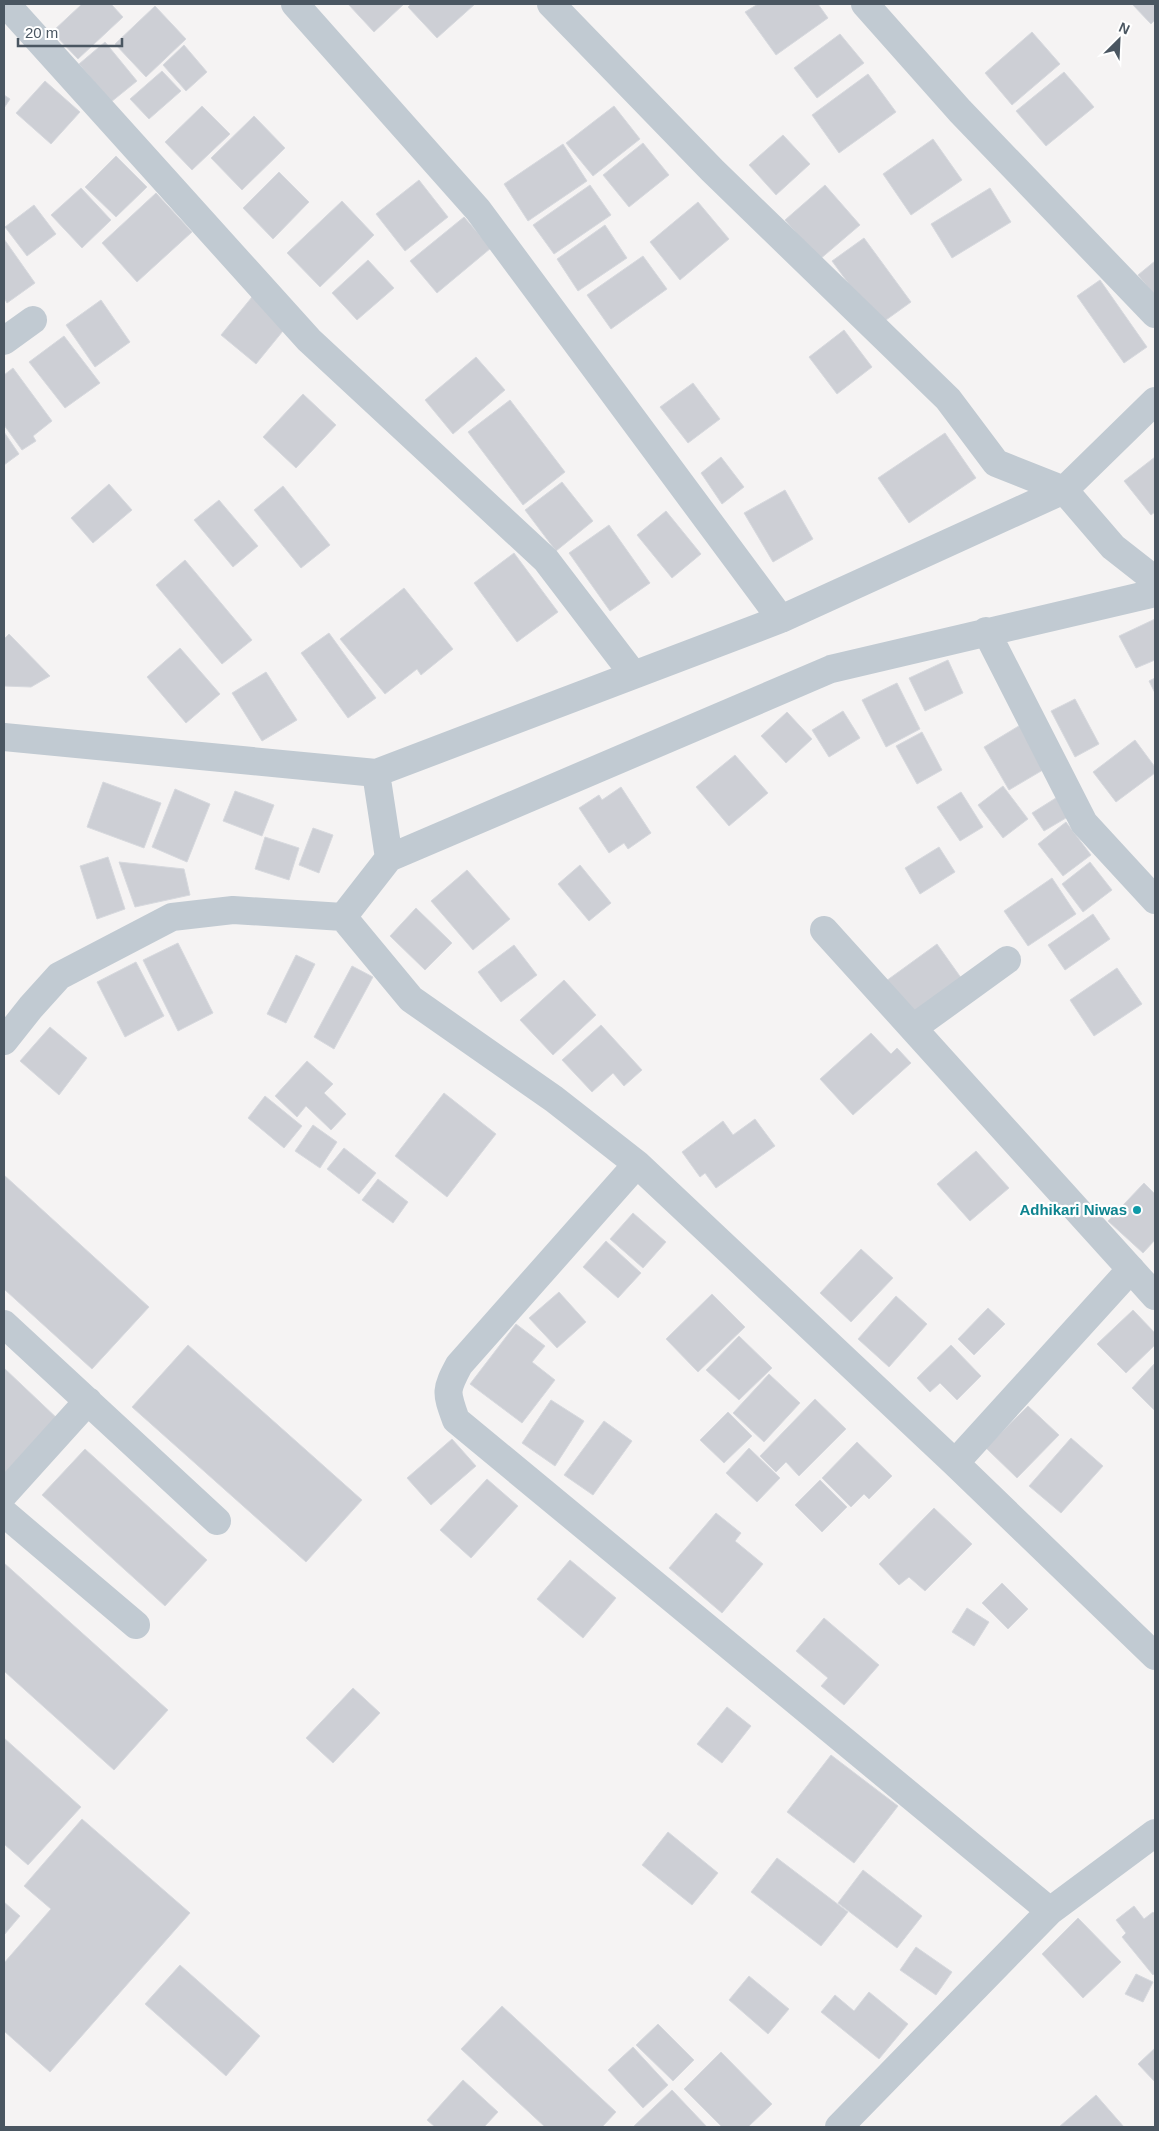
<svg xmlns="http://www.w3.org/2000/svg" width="1159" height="2131" viewBox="0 0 1159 2131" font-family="Arial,sans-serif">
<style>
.building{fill:#cdcfd5;stroke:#d7d9de}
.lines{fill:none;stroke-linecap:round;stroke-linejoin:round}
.minor{stroke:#c1cad2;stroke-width:28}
.culture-dot{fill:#0f9aa8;stroke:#fff;stroke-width:2}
.labels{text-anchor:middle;stroke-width:4.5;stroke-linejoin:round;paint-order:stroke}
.culture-label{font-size:15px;font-weight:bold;fill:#0d838f;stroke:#fff;text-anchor:end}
</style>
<rect width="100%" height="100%" fill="#f5f3f3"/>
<path class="building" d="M82,4h29l12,13 -45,42 -26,-27z
M348,4h56l-30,28z
M411,4h64l-38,34 -29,-31z
M758,4h60l10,14 -52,37 -31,-43z
M1132,4h23v16l-4,4z
M155,6l31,33 -40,38 -31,-33z
M1032,32l28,32 -48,41 -27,-32z
M840,34l24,29 -47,35 -23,-30z
M105,42l32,39 -26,21 -32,-38z
M184,45l23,27 -21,19 -23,-26z
M162,71l19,20 -32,28 -19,-20z
M1064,72l30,35 -48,39 -30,-35z
M868,74l28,38 -57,41 -27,-38z
M45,81l35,31 -29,32 -35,-31z
M4,95l6,4 -6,9z
M202,106l28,28 -38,36 -27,-28z
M614,106l26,33 -47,37 -27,-33z
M254,116l31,32 -43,42 -31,-32z
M783,135l27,29 -34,31 -27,-30z
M933,139l29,41 -51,35 -28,-41z
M643,143l26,32 -40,32 -26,-32z
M563,144l24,37 -59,40 -24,-37z
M116,156l31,31 -31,30 -31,-30z
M279,172l30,30 -36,37 -30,-31z
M419,180l29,37 -43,34 -29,-37z
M590,185l21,30 -57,39 -21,-29z
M825,185l35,40 -41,35 -34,-40z
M81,188l30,32 -29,28 -31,-33z
M990,188l21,34 -59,36 -21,-34z
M156,193l36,39 -55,50 -35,-39z
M342,201l32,34 -54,52 -33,-34z
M698,202l31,37 -49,41 -30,-38z
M34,205l22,29 -29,22 -22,-29z
M464,217l27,31 -54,45 -27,-32z
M605,225l22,33 -49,33 -21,-32z
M864,238l47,64 -32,23 -47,-64z
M4,239l31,44 -28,20 -3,-5z
M643,256l24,33 -56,40 -24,-34z
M368,260l26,28 -37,32 -25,-27z
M1155,261v35l-17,-21z
M1100,280l47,67 -23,16 -47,-67z
M252,297l35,29 -31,38 -35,-29z
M101,300l29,42 -35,25 -29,-42z
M844,330l28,37 -35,27 -28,-37z
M64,336l36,47 -35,25 -36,-46z
M476,357l29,33 -52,44 -28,-34z
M13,368l39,53 -19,15 3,5 -14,9 -18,-25v-50z
M693,383l27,36 -32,24 -28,-36z
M303,394l33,31 -40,43 -33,-31z
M510,400l55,72 -42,33 -55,-73z
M4,432l15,22 -15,11z
M945,433l31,45 -67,45 -31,-45z
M721,457l23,30 -22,17 -21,-31z
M1155,457v55l-4,3 -27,-34z
M562,482l31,39 -37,30 -31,-41z
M109,484l23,26 -39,33 -22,-25z
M283,486l47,59 -29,23 -47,-58z
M785,490l28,49 -40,23 -29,-49z
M219,500l39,46 -25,21 -39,-47z
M666,511l35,43 -29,24 -35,-43z
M609,525l41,58 -40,28 -41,-58z
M514,553l44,59 -41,30 -43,-59z
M185,560l67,80 -30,24 -66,-79z
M404,588l49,61 -32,26 -4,-6 -32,25 -45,-55z
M1155,619v41l-19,8 -17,-32z
M329,633l47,65 -28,20 -47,-65z
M9,634l41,42 -19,11 -27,-1v-47z
M180,648l40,46 -34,29 -39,-46z
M948,660l15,33 -38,18 -16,-33z
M266,672l31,48 -35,21 -30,-48z
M1155,678v15l-6,-12z
M897,683l23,46 -34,18 -24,-47z
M1075,699l24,45 -24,13 -24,-46z
M843,711l17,27 -31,19 -17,-27z
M787,712l25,27 -26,24 -25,-27z
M1022,724l26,43 -39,23 -25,-43z
M922,732l20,38 -25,14 -21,-38z
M1135,740l20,27v6l-39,29 -23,-30z
M735,755l33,38 -39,33 -33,-39z
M103,782l58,21 -17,45 -57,-21z
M1003,786l25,33 -25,19 -25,-33z
M621,787l30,46 -23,16 -4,-6 -15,10 -30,-45 20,-13 3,5z
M175,789l35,15 -23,58 -35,-15z
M235,791l39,14 -12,31 -39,-15z
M961,792l22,35 -23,14 -23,-34z
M1059,796l12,19 -27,16 -12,-18z
M1066,822l25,33 -28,21 -25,-32z
M313,828l20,7 -14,38 -20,-8z
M265,837l34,11 -10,32 -34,-11z
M939,847l16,25 -35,22 -15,-26z
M108,857l17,52 -28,10 -17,-53z
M119,862l65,7 6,26 -55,12z
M1090,862l22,28 -29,22 -21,-28z
M580,865l31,38 -22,18 -31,-37z
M467,870l43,49 -37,31 -42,-49z
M1052,878l24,36 -48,32 -24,-35z
M416,908l36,35 -27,27 -35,-34z
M1093,914l17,25 -45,31 -17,-25z
M178,943l35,70 -35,18 -35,-71z
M937,944l27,38 -51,36 -27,-37z
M514,945l23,30 -36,27 -23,-30z
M296,955l19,9 -29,59 -19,-9z
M136,962l28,54 -39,21 -28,-55z
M352,966l21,11 -39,72 -20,-12z
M1117,968l25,36 -48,32 -24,-36z
M564,980l32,35 -43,40 -33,-35z
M601,1025l41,45 -18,16 -11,-13 -21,19 -30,-32z
M50,1027l37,31 -28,37 -39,-34z
M871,1033l20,21 6,-6 14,15 -58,52 -33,-36z
M307,1061l26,23 -9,9 22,21 -15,16 -25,-24 -9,11 -22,-21z
M444,1093l52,41 -49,63 -52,-41z
M265,1096l37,30 -18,22 -36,-30z
M755,1119l20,27 -59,42 -11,-15 -5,4 -18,-25 41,-31 10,14z
M313,1125l24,17 -17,26 -25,-17z
M344,1148l32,25 -17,21 -32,-25z
M976,1151l33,37 -39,33 -33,-37z
M4,1175l145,132 -57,62 -88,-80z
M378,1179l30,23 -15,21 -31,-23z
M1144,1183l11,11v46l-12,13 -35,-32z
M633,1213l33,29 -23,26 -33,-29z
M606,1241l35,32 -23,25 -35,-31z
M861,1249l32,29 -42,44 -31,-29z
M559,1292l27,30 -29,26 -28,-30z
M712,1294l33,33 -47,45 -32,-33z
M896,1296l31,28 -38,43 -31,-28z
M988,1308l17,16 -31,31 -16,-16z
M1133,1310l22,23v12l-29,28 -29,-29z
M516,1324l29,22 -13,16 23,18 -33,43 -52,-39z
M739,1336l33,32 -33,32 -33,-30z
M188,1345l174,155 -56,62 -174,-155z
M951,1345l30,31 -24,24 -17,-17 -10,9 -13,-14z
M1155,1363v48l-23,-23z
M4,1368l57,54 -57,59z
M769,1374l31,29 -36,39 -31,-29z
M815,1399l31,30 -47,47 -13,-14 -10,10 -16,-16z
M551,1400l33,21 -29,45 -33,-23z
M1028,1406l31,29 -42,43 -31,-30z
M728,1412l24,24 -28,27 -24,-23z
M604,1421l28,20 -39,54 -29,-20z
M1071,1438l32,28 -42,47 -32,-27z
M452,1439l24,27 -45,39 -24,-27z
M857,1442l35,34 -23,23 -5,-5 -13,13 -29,-29z
M749,1448l31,30 -23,24 -31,-29z
M85,1449l122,111 -42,46 -123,-111z
M487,1479l31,27 -47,52 -31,-28z
M820,1480l27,27 -25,25 -27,-27z
M934,1508l38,36 -47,47 -16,-14 -10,8 -20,-21z
M716,1513l25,20 -6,8 28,23 -41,49 -53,-45z
M570,1560l46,38 -33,40 -46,-39z
M4,1563l164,147 -54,60 -110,-99z
M1002,1583l26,26 -20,20 -26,-26z
M967,1608l22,14 -15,24 -22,-14z
M824,1618l55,47 -35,40 -23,-19 7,-8 -32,-27z
M353,1688l27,25 -47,50 -27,-25z
M727,1707l24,19 -29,37 -25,-19z
M4,1738l77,69 -53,58 -24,-21z
M831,1755l67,51 -44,57 -67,-51z
M82,1819l108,94 -140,159 -46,-41v-68l47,-54 -27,-23z
M668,1832l50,41 -26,32 -50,-40z
M777,1858l71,54 -27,34 -70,-54z
M863,1870l59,46 -25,32 -59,-45z
M4,1902l16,14 -16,19z
M1134,1906l10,13 9,-7 2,2v59l-2,2 -31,-38 4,-4 -10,-13z
M1078,1918l43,44 -38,36 -41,-44z
M916,1947l36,25 -16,23 -36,-25z
M180,1965l80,71 -34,40 -81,-72z
M1136,1974l17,8 -10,20 -18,-8z
M749,1976l40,33 -21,25 -39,-34z
M869,1992l39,32 -29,35 -58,-47 14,-17 19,16z
M502,2006l114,106 -14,15h-57l-84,-78z
M658,2024l36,36 -21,21 -37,-36z
M633,2047l35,38 -25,23 -35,-38z
M1155,2048v34l-17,-18z
M721,2052l51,52 -24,23h-26l-38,-38z
M463,2080l35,32 -14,15h-49l-8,-7z
M672,2090l35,37h-71l-2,-1z
M1096,2095l28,32h-65z"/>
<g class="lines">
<path class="minor" d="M6,4l303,336 237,220 87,114
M295,4l183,206 303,409
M551,4l161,166 236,229 48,64 68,27 49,57 42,33
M865,4l95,107 195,203
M4,341l29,-21
M986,631l98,192 71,77
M4,737l372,36 405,-154 283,-129 91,-89
M389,858l442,-189 324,-76
M343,917l68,82 143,100 83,65 318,299 200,193
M824,930l331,366
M913,1028l94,-68
M4,1041l27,-34 28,-31 113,-59 61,-7 110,7 46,-59 -13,-85
M637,1164l-178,201c-14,26 -13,27 -3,55l594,491
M4,1324l213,197
M955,1463l176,-194
M4,1494l84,-93
M4,1513l132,112
M839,2127l211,-216 105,-78"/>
</g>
<circle class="culture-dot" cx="1137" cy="1210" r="5"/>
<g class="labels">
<g class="culture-label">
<text x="1127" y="1215">Adhikari Niwas</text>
</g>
</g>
<rect width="1159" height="2131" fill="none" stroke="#4a5661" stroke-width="10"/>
<g transform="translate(1119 40) rotate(24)" stroke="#ffffff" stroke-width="4" paint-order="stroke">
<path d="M0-4L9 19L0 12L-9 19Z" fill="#4a5661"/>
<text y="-8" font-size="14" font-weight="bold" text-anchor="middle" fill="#4a5661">N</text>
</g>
<path d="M18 38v8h104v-8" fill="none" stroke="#4a5661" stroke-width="2.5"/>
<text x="25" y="38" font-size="15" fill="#4a5661" stroke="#ffffff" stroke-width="4" paint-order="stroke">20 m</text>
</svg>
